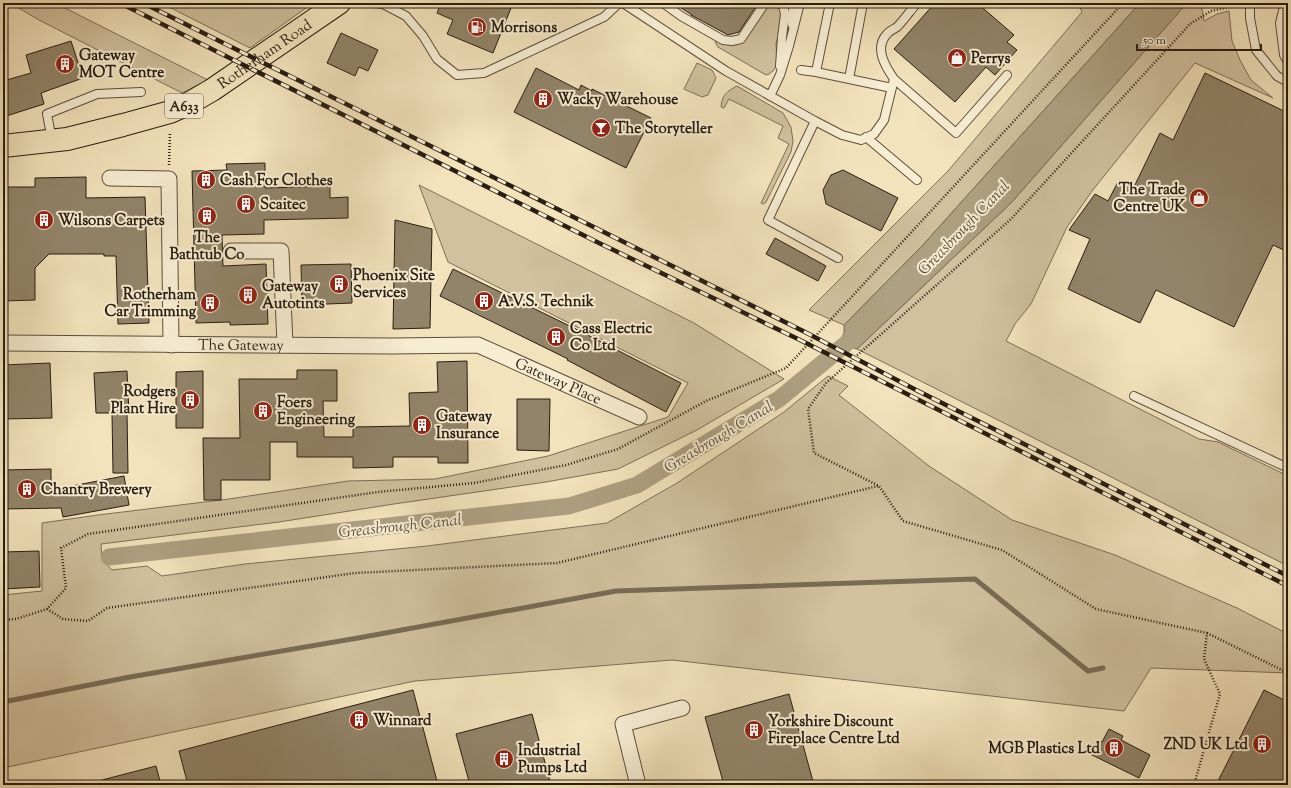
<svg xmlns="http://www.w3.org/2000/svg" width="1291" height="788" viewBox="0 0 1291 788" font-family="'Sorts Mill Goudy',serif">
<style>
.green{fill:#d1c19f;stroke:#7d6f58}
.water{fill:#aea082;stroke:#796c55}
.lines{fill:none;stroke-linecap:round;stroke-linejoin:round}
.stream{stroke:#796c55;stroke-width:5}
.canal{stroke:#aea082;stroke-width:17}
.building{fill:#92846a;stroke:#291d11}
.service-casing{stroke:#5c4e3c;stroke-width:10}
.minor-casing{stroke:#5c4e3c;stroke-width:17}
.primary-casing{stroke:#291d11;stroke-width:24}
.path{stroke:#291d11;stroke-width:2.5;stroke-dasharray:1 2;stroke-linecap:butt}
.service{stroke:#f7edd3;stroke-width:8}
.minor{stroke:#f7edd3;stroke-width:15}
.primary{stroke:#f3e3bc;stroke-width:22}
.rail-casing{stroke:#291d11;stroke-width:4.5}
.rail{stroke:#f7edd3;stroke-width:3;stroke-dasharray:9;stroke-linecap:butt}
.labels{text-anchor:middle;stroke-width:4;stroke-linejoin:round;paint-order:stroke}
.shield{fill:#f7edd3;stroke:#675b4b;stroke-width:1}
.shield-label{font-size:14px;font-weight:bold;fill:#291d11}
.poi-label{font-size:15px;font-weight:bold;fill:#291d11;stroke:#f7edd3;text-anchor:start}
.street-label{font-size:15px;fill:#291d11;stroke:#f7edd3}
.water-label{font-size:16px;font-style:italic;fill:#5e513e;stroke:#f7edd3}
</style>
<rect width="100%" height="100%" fill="#f3e3bc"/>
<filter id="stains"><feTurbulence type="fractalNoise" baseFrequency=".005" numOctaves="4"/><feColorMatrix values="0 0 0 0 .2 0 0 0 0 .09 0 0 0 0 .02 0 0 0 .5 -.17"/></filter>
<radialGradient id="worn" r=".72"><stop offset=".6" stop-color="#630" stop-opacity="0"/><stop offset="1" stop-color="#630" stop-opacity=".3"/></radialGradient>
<path class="green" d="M10,3h45l153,77 -26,13 -143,-73z
M161,3h152l-63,45z
M770,3l8,3 4,3 -1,19 -5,15 1,22 -4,6 -4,3 -3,1 -48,-28 -3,-5 2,-1 23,2 7,-6z
M1078,3h62l-218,243 -78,79 -35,-15 139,-139 134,-159z
M1187,3h14l3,18 13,-7 12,-3 3,30 8,19 11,20 22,18 -78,-35 -103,128 -25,36 -36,77 -16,20 -9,17 193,98 19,3 70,34v90l-431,-217 154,-146z
M697,63l15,7 4,8 -8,17 -6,2 -18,-8z
M737,86l46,27 8,14 2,14 -2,11 -25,50 -3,2 -2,-1 28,-59 -11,-6 5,-12 -54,-27 -5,9 -3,-1c1,-12 6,-16 16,-21z
M419,185l275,138 90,56 -87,51 -79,39 -72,13 -152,22 -115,18 -178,22 1,15 10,11 35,-4 15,10 83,-12 182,-18 180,-23 70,-40 107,-71 44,-36 20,10 -9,9 90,71 83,54 103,35 122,53 51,26v39l-137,-5 -27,43 -452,-51 -257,21 -412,87v-173l39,-4v-68l56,-8 131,-16 119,-18 87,-2 113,-23 120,-39 20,-34 -240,-121z"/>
<path class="water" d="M1140,3h47l-176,200 -154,146 -18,-6 5,-10v-8l78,-79z"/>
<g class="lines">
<path class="stream" d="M3,702l127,-25 228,-39 258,-47 359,-12 113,92 15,-3"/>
<path class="canal" d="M109,557l460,-51 68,-21 142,-86 74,-61 9,-8"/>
</g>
<path class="building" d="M441,3h72l-20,50 -46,-19 6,-14 -16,-7z
M674,3h84l-19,29 -11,3 -37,-20h1z
M935,3h42l37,32 -7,7 10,8 -22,25 -9,-8 -31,35 -61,-53z
M341,33l37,17 -10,21 -9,-4 -4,9 -28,-13z
M71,41l12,37 -42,15 3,11 -41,13v-36l28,-8 -5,-18z
M536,68l43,22 2,-5 11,6v-2l59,29 -25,50 -112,-56z
M1205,73l83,40v139l-15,-7 -39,82 -78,-37 -16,33 -72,-34 22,-50 -21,-9 26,-36 13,7 11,-21 15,7 26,-54 13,7z
M265,163v25l65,-2v12l18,-1v21l-84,2v14l-42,1 1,31 43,-2 2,60 -38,1v-3l-34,1 -4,-152 35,-1 -1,-6z
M843,170l55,28 -17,33 -55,-27 -3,-14 8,-15z
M86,177v21l59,-1 4,126 -31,1 -2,-68h-12v-2h-55l-14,14v32l-32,1v-114h32v-9z
M395,220l37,9 -2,99 -37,1z
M775,238l51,28 -8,15 -52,-27z
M351,264l1,39 -50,2 -1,-40z
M453,269l129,63 99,51 -15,29 -99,-52 1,-1 -128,-63z
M467,361l1,102h-30v-6h-45v10l-40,1v-11h-56v-15h-27v38h-49v20h-17l-1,-62h37l-1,-59h58v-9h40v31h-14l1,36h29v-10l57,-1 -1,-33 29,-1 -1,-30z
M50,363l2,55 -49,1v-54z
M127,371l2,41h-2l1,61h-15l-1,-60h-16l-2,-40z
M203,371v57h-27v-56z
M517,399h33l-1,52 -32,-1z
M51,469v21l73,-14 5,29 -66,12 -2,-9 -58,1v-39z
M39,551l1,36 -37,2v-37z
M413,690l25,95h-250l-9,-34z
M1264,690l24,12v83h-72z
M789,694l25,91h-90l-19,-68z
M532,714l19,71h-81l-14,-51z
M1109,729l14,7 -2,4 29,15 -11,23 -49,-24 7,-14 5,2z
M156,766l5,19h-59v-5z"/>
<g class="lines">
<defs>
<path id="service" d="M373,3l10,1 23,12 17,20 14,23 20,16 27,-2 120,-56 15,-14
M623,3l103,68 89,50 27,14 19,5 13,-6 10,-14 10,-41 62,54 51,-58
M663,3l18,13 42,24 9,1 9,-2 24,-36
M778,3l5,3 2,8 -3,23 -2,29
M790,3l3,2 -1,19
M830,3l-14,69 76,16
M1250,3v15l6,32 21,26 11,6
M1285,3l-5,20 4,32 4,7
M801,70l15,2
M849,79l14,-76
M894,79c-9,-13 -20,-31 -7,-45 2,-3 7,-5 10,-7 7,-7 13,-16 20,-24
M770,96l10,-21 9,-29 11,-43
M815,121l-47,99 70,38
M866,137l51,43
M52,140l-5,-26 50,-20 44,-2
M1134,396l154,72"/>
<g id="minor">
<path d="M110,178l59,1 2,166"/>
<path d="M231,251h50l4,94"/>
<path id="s1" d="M3,343l388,3 87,-1 161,72"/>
<path d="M638,785l-15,-61 59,-16"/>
</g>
<g id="primary">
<path id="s2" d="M3,146l64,-7 56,-14 47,-13 18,-8 24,-14 127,-87"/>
</g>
</defs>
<use href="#service" class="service-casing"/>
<use href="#minor" class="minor-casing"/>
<use href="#primary" class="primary-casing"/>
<path class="path" d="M169,165l1,-33
M47,609l16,10 25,2 19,-13 248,-35 202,-10 321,-77
M3,620l13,-1 31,-10 19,-21 -5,-40 27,-14 290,-42 96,-9 92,-18 52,-16 88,-48 80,-33 337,-365
M1207,633l81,40
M1194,785l26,-91 -16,-35 3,-26 -111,-24 -94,-59 -99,-29 -24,-35 -65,-33 -6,-44 18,-26 185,-164 179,-195 21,-13 27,-6"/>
<use href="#service" class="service"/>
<use href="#minor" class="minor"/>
<use href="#primary" class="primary"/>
<defs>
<path id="rail" d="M120,3l479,240 199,96 490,247
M143,3l660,328 115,60 370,185"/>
</defs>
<use href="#rail" class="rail-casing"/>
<use href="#rail" class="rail"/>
</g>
<defs>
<symbol id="fuel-disc" viewBox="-11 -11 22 22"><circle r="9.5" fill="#8f2418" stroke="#f7edd3"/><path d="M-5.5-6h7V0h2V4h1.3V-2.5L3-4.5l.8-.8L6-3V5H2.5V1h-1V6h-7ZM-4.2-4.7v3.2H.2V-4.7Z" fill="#fff"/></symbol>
<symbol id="shop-disc" viewBox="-11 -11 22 22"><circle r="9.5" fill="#8f2418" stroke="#f7edd3"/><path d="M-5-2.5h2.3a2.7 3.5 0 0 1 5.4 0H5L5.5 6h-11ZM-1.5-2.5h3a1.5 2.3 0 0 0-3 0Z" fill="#fff"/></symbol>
<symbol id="building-disc" viewBox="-11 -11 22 22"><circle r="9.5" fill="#8f2418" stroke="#f7edd3"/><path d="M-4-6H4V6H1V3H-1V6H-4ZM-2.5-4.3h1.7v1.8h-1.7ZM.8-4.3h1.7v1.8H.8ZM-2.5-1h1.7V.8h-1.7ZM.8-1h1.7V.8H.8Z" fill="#fff"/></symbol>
<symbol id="bar-disc" viewBox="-11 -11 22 22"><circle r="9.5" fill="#8f2418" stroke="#f7edd3"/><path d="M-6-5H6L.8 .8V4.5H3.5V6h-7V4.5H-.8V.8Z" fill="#fff"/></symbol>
</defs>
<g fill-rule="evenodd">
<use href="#fuel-disc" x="466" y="16" width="22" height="22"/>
<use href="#shop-disc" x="946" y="47" width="22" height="22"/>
<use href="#building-disc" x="54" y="53" width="22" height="22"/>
<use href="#building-disc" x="532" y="88" width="22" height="22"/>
<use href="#bar-disc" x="590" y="117" width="22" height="22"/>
<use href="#building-disc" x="195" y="169" width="22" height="22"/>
<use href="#shop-disc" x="1188" y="187" width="22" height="22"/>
<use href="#building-disc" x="235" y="193" width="22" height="22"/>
<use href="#building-disc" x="196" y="205" width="22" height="22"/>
<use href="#building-disc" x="33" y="209" width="22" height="22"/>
<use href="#building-disc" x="328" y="273" width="22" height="22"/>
<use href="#building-disc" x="237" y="284" width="22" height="22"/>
<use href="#building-disc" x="473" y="290" width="22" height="22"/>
<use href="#building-disc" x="199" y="292" width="22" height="22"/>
<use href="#building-disc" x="545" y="326" width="22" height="22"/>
<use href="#building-disc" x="179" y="389" width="22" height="22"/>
<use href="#building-disc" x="252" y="400" width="22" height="22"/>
<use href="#building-disc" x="411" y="414" width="22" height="22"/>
<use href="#building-disc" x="16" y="478" width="22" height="22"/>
<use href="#building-disc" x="348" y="709" width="22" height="22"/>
<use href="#building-disc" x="743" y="719" width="22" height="22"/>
<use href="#building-disc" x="1251" y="733" width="22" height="22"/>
<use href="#building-disc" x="1103" y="737" width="22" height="22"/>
<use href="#building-disc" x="493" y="748" width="22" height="22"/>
</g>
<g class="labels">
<rect class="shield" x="165" y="94" width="38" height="24" rx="3"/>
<g class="shield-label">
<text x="184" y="111">A633</text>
</g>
<g class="poi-label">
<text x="491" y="32">Morrisons</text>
<text x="79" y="60">Gateway<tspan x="79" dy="17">MOT Centre</tspan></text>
<text x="971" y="63">Perrys</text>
<text x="557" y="104">Wacky Warehouse</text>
<text x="615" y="133">The Storyteller</text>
<text x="220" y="185">Cash For Clothes</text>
<text x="1185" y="194" text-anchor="end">The Trade<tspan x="1185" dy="17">Centre UK</tspan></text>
<text x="260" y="209">Scaitec</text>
<text x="58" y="225">Wilsons Carpets</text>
<text x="207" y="242" text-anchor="middle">The<tspan x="207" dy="17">Bathtub Co</tspan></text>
<text x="353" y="280">Phoenix Site<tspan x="353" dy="17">Services</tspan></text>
<text x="262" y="291">Gateway<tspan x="262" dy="17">Autotints</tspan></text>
<text x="196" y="299" text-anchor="end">Rotherham<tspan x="196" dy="17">Car Trimming</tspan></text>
<text x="498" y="306">A.V.S. Technik</text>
<text x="570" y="333">Cass Electric<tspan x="570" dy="17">Co Ltd</tspan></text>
<text x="176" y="396" text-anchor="end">Rodgers<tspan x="176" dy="17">Plant Hire</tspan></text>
<text x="277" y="407">Foers<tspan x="277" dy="17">Engineering</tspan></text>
<text x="436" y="421">Gateway<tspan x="436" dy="17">Insurance</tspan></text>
<text x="41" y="494">Chantry Brewery</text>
<text x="373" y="725">Winnard</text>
<text x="768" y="726">Yorkshire Discount<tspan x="768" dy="17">Fireplace Centre Ltd</tspan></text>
<text x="1248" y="749" text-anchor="end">ZND UK Ltd</text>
<text x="1100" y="753" text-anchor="end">MGB Plastics Ltd</text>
<text x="518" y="755">Industrial<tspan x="518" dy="17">Pumps Ltd</tspan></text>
</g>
<g class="street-label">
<text dy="5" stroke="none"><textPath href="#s2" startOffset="282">Rotherham Road</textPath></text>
<text dy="5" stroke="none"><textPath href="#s1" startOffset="238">The Gateway</textPath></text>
<text dy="5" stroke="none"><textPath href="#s1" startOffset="563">Gateway Place</textPath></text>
</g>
<g class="water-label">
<text transform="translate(963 227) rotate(-46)" y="6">Greasbrough Canal</text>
<text transform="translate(718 436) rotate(-31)" y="6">Greasbrough Canal</text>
<text transform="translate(400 525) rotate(-6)" y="6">Greasbrough Canal</text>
</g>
</g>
<rect width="1291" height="788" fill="none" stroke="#f3e3bc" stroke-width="16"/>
<rect x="4" y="4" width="1283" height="780" fill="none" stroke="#291d11" stroke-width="2"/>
<rect x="8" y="8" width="1275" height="772" fill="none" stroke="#291d11"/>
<path d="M1137 44v6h124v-6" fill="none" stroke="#291d11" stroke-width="2"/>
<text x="1143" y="44" font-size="12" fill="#291d11" stroke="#f7edd3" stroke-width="3" paint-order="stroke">50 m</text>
<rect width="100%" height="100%" filter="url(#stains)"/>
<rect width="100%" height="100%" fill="url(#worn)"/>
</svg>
